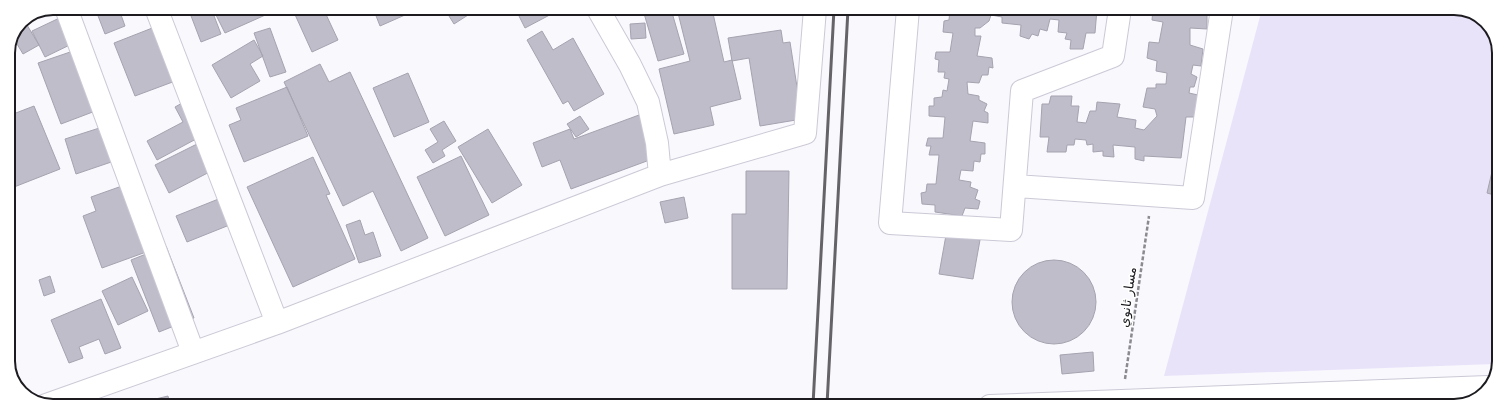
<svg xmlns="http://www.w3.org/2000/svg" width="1507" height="414" viewBox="0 0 1507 414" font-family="'DejaVu Sans',Cairo,sans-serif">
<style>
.grass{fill:#e9e3fa}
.building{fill:#c0bdca;stroke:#a6a3b0}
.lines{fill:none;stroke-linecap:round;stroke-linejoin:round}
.minor-casing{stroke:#ccc9d6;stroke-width:24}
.path{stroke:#8b8a8f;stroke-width:2.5;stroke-dasharray:4 2;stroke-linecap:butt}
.minor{stroke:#fff;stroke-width:22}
.rail{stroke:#656368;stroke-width:3}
.labels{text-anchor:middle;stroke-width:3;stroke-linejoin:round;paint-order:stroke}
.street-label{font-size:13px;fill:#1d1b20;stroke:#fff}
.rim{fill:none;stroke:#1d1b20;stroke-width:2}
</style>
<rect width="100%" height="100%" fill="#f9f8fd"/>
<path class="grass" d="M1262,9h203l23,15 11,26 -1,295 -4,19 -330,12z"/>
<path class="building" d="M95,8h36l-11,4 5,14 -20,8z
M188,8h23l10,26 -20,8z
M220,8h61l-56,25 -11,-22z
M292,8h31l15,32 -26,12z
M373,8h39l2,3 -34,15z
M444,8h35l-25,16z
M515,8l46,1 -36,19z
M646,9h25l13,45 -26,7 -15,-51z
M677,9h35l12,53 8,-2 9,39 -31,8 4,18 -40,9 -15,-65 31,-8z
M950,9h147l-2,24h-9l-3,16h-13l1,-9 -6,-1 2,-6 -9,-1 1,-12 -9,-1 -3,12 -7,-2 -2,7 -6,-2 -3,5 -9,-3 1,-11 -19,-2v-6l-11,-2 -2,6 -9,7h-5v8h6l-4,20 15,2 1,10 -4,-1 -1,8h-6l-3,8 -12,-1 1,12 11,2v4l8,4 -3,7 4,2v10l-15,-2 -3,20 15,2v11h-4l-1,8 -6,-1 -1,10 -12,-1 -2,10 12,2 -1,5 8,3 -3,9 5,2 -2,8 -13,-1 -3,8 -27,-4v-7l-13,-1 -1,-11 5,-1 1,-8h9l3,-29h-10l2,-9h-5l2,-8h15l2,-21 -16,-1v-10h5v-8l8,-1 1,-7 4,1 2,-12 -5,-1 1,-6h-7l1,-12 -4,-1 1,-7h14l3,-19 -10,-1 1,-11 5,-1z
M1153,9l54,1v19l-17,-1v17l13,4 -2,17 -8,-1 -2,9 6,3 -3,10h-4l-1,6 9,2 -1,22h-11l-5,41 -37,-2v5l-9,-2v-12l-22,-2 1,12 -11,-1v-5l-10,1v-8l-6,1 -1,-5 -11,-1 -1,6h-7l-1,7h-19l2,-15h-9l2,-33h7l2,-8h21l-1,10h8l-2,16 9,1 4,-12h6l1,-9 23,2 -3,13 19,3 -1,8 9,2 13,-14 -2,-7 -12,-2 4,-19h9v-4h10l1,-11 -11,-2 1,-10 -10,-3 2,-16 10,1 4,-21 -11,-2z
M70,13l12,26 -37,18 -13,-26z
M24,20l15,25 -16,9 -9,-15 7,-18z
M165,23l21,54 -51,19 -21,-53z
M645,23l1,15 -15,1 -1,-15z
M270,28l16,44 -16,5 -16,-44z
M781,30l2,13 7,-1 12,77 -42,7 -11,-68 -17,3 -4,-23z
M542,31l11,19 20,-12 31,56 -30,17 -6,-10 -5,3 -36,-64z
M254,40l9,16 -13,8 10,17 -29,17 -19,-33z
M76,50l22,60 -37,14 -23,-61z
M320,64l9,18 21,-10 78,166 -27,13 -28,-60 -30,15 -59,-124z
M408,73l21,49 -35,15 -21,-49z
M287,87l21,49 -64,26 -15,-37 12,-5 -5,-12z
M193,97l18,34 -54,29 -10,-19 36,-19 -8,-15z
M34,106l26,63 -51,20 -1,-73z
M639,115l16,43 -84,31 -11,-29 -18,7 -9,-24 37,-14 4,10z
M580,116l9,13 -13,8 -9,-13z
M444,121l12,20 -14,9 3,6 -12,7 -8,-13 13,-8 -8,-13z
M115,123l11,34 -50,17 -11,-35z
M488,129l34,56 -30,18 -34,-56z
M209,138l14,27 -54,28 -14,-28z
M1498,146v50l-11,-3z
M461,156l28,59 -44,21 -28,-59z
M313,157l17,37 -4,1 29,64 -62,28 -46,-100z
M746,171h43l-2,118h-55v-75h14z
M136,181l24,66 -58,21 -19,-52 13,-5 -5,-14z
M684,197l4,21 -23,5 -5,-21z
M221,198l11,26 -45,18 -11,-26z
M360,220l5,15 8,-3 8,24 -22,7 -13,-38z
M946,235l34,5 -7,39 -34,-5z
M166,246l28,72 -35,14 -28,-72z
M1012 302a42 42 0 1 1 84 0a42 42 0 1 1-84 0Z
M50,276l5,16 -11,4 -5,-16z
M132,277l16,34 -30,14 -16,-34z
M101,299l20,49 -16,6 -6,-15 -20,8 4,11 -14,5 -18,-43z
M1093,352l1,19 -32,3 -2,-19z
M168,396l2,9h-39z"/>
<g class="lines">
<defs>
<path id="minor" d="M66,8l127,344
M156,8l121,315
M598,9l32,56 18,37 9,41 3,32
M908,9l-18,214 121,7 11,-139 91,-35 7,-47
M1015,186l178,12 29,-189
M46,405l231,-82 383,-148 145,-42 10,-124
M990,406l498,-19"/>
</defs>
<use href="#minor" class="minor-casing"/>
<path class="path" d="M1125,379l24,-163"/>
<use href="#minor" class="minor"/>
<path class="rail" d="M813,405l21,-396
M827,405l21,-396"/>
</g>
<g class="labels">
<g class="street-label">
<text transform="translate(1127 297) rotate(-82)" y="5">مسار ثانوي</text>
</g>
</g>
<path d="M0 0H1507V414H0ZM53 15H1454A38 38 0 0 1 1492 53V361A38 38 0 0 1 1454 399H53A38 38 0 0 1 15 361V53A38 38 0 0 1 53 15Z" fill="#fff" fill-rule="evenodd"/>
<path class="rim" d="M53 15H1454A38 38 0 0 1 1492 53V361A38 38 0 0 1 1454 399H53A38 38 0 0 1 15 361V53A38 38 0 0 1 53 15Z"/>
</svg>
